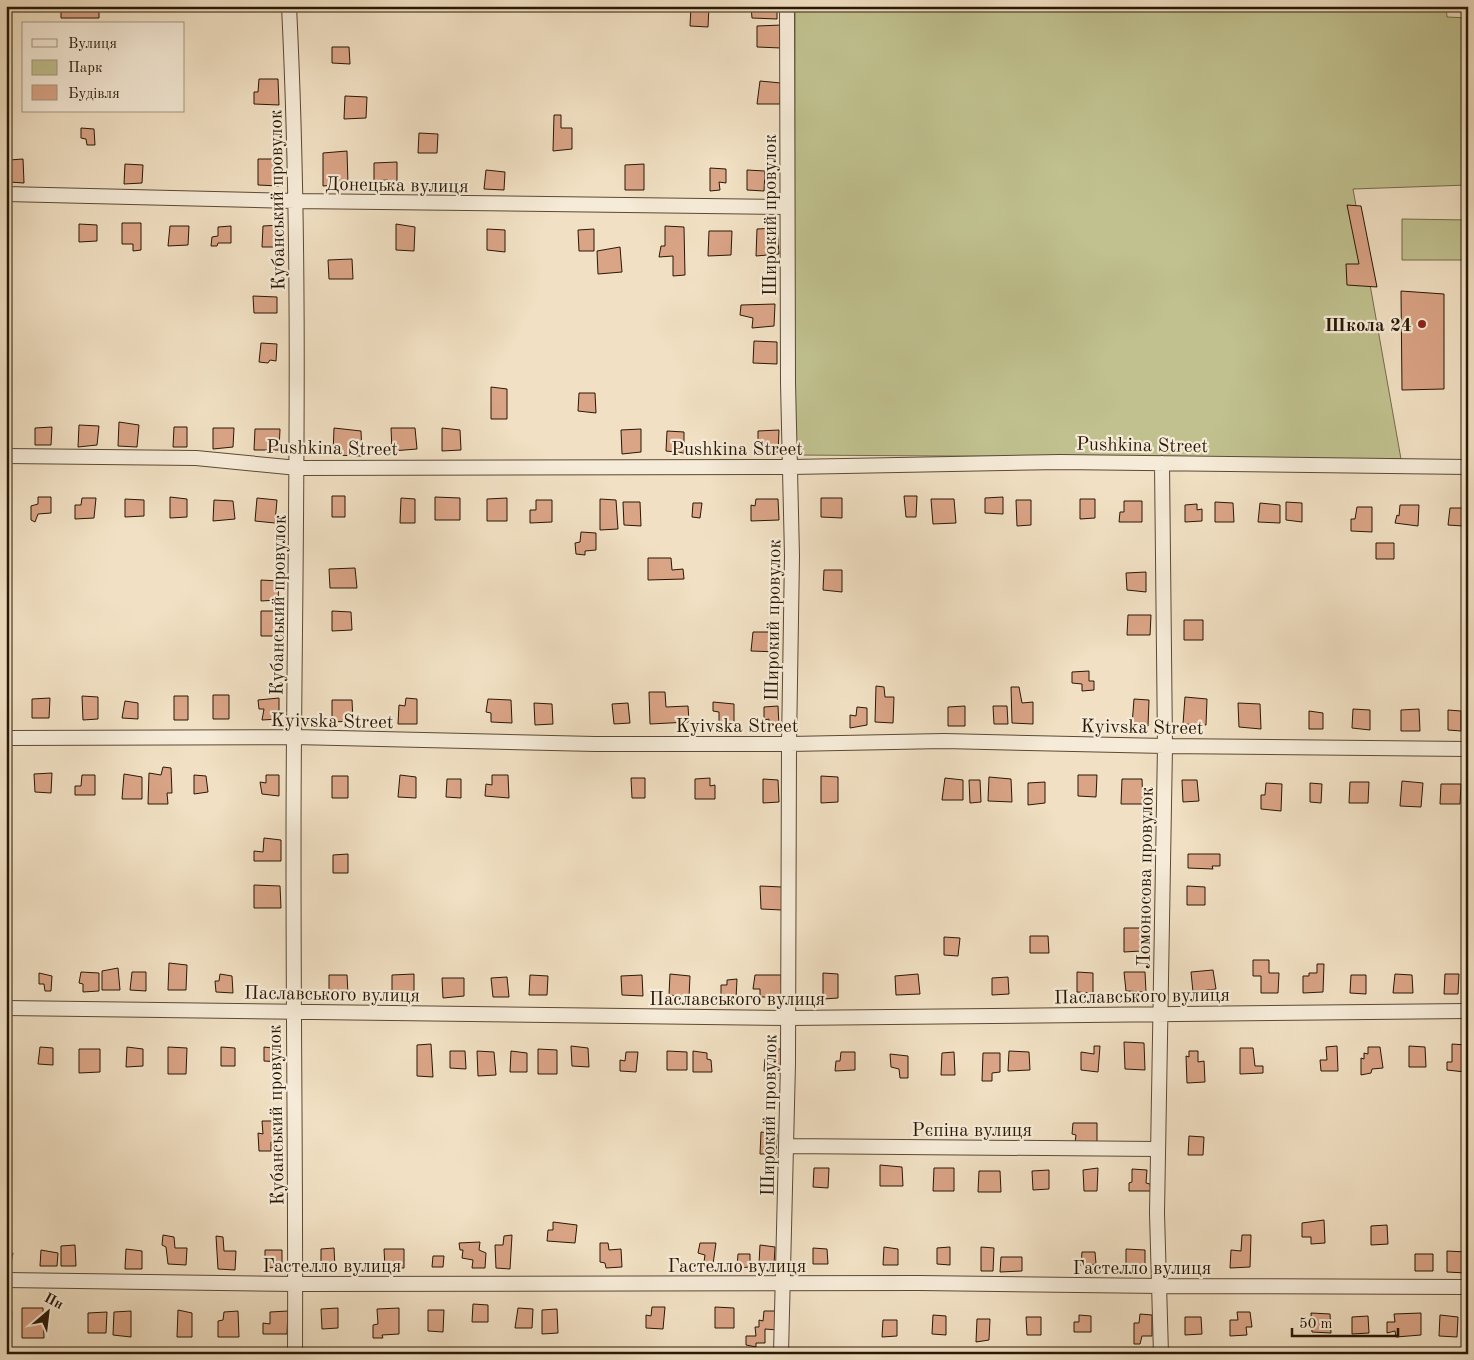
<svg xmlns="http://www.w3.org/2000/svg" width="1474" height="1360" viewBox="0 0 1474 1360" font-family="'Old Standard TT',serif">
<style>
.green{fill:#c0c18f;stroke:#746c4a}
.building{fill:#daa486;stroke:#291805}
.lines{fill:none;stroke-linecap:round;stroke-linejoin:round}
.minor-casing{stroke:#5b4a34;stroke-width:16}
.minor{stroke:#f6ebd8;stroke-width:14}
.poi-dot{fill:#8f2418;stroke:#f6ebd8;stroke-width:2}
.labels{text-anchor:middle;stroke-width:4.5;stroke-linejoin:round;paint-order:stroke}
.street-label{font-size:19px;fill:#291805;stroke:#f6ebd8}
.poi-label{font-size:19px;font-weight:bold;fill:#291805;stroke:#f6ebd8;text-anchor:end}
</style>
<rect width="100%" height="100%" fill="#f1e0c3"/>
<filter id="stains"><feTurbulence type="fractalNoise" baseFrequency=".004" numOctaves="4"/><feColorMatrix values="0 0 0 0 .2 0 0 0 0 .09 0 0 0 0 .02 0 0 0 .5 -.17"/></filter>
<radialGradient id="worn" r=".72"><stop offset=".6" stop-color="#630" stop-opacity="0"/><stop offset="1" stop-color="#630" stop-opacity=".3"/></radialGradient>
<path class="green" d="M795,6h651l1,11 21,1v167l-115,4 48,270 -607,-4z
M1402,219l66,1v40h-66z"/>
<path class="building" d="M61,6h38v12h-38z
M691,6h18l-1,21 -18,-1z
M751,6h26v13l-25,-1z
M782,25l-1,23 -24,-1v-21z
M332,47h17l1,17 -18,-1z
M259,79h19l1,26 -25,-1v-12h4z
M760,81l21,2 -1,21h-23z
M345,96l22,1 -1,21 -22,1z
M554,115h7v13h11v21l-19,2z
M81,128l13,1 1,16h-8l-1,-6 -5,-1z
M419,133l19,1 -1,19h-19z
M347,151l1,33 -25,2v-33z
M23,159l1,24 -15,-1v-22z
M258,159h22l-1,27 -21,-1z
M397,162v26h-8l-1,-8 -14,1v-18z
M125,164l18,1 -1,18 -18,1z
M644,164v26h-19v-25z
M710,168l16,1v14l-7,-1 1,8 -10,1z
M486,170l19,2 -1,18 -20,-1z
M747,170l18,1 -1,20 -17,-1z
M1347,205l14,1 16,81 -30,-2 -1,-21h13z
M122,223h19v27l-8,1v-7h-11z
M79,224l18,1v16l-18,1z
M396,224l19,3 -1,24 -18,-1z
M281,225l-2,22h-17l1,-21z
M170,226h19l-1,19 -20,1z
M231,226v17h-13l-1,3h-6l1,-9 6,-1v-9z
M665,226l19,1 1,48 -12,1v-20l-14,1 2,-11h4z
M777,228l2,26 -23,2 1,-27z
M487,229l18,1v22l-18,-2z
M594,229v22h-15l-1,-21z
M709,231h23l-1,24 -23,1z
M620,247l2,25 -24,2 -1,-23z
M352,259l1,20h-24l-1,-19z
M1401,291l43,3v95l-42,1z
M253,296l24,1v16h-23z
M775,304l-1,22 -22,2 1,-10 -13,-3 1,-10z
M754,341l23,1v22l-24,-1z
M261,343l16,1 -1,17 -6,-1 -2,3 -9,-1z
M491,387l16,2v30h-16z
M579,393h16l1,20 -18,-2z
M119,422l20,3 -2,22 -19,-1z
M79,425l20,1 -2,19 -19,2z
M52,427l-1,18h-16v-17z
M174,427h13v20h-14z
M213,428h21l-1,19 -20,2z
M334,428l27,3 1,25 -29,-1z
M391,428h24l2,21 -25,2z
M442,428l18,2 1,20 -19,1z
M255,429h25l-1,21h-25z
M641,429v23l-19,2 -1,-24z
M779,430l-1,22 -20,1v-22z
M667,431l17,1v21l-18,-2z
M332,496h13v21h-13z
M904,496h13l-1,21h-10z
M38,497h13v16l-13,1 -3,8 -4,-2v-14l7,-2z
M170,497l17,2v18l-17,1z
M435,497l25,1v22h-25z
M1003,497v17l-18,-1v-15z
M82,498h14l-2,20 -19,1v-14h6z
M257,498l20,2 -2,23 -20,-2z
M401,498l14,1v24h-15z
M507,498v23h-20v-22z
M821,498h21v20l-21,-1z
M125,499l19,1v16l-19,1z
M600,499l16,1 2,29 -18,1z
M756,499h22l1,21 -28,1v-16l4,1z
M931,499h23l2,24 -23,1z
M1080,499h15v19l-15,1z
M214,500l19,1 2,18 -22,2z
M536,500h16v22l-22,1v-13h6z
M1016,500h15v25l-14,1z
M1124,501h18v21h-23l1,-10h4z
M623,502h17l1,24 -17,-1z
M1215,502l18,1 1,19h-19z
M1286,502l16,1v19l-16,-2z
M693,503h9l-2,15 -8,-1z
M1260,503l20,2v18l-22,-1z
M1197,504v6l5,-1v12l-17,1v-17z
M1400,505h19l-1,21 -23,-3 2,-8 2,1z
M1357,507h15v25l-21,-1v-12h4z
M1450,508h13v18l-15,-1z
M581,532l15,1v17l-11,1v4l-9,-1 -1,-11 5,-1z
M1376,543h18v16h-18z
M648,558h23l1,12 11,-1 1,10 -36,1z
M355,568l2,20h-27l-1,-19z
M824,570h18v22l-19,-2z
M1146,572v20l-19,-2 -1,-17z
M261,580l18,1 -1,19 -17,1z
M261,611h22l1,25h-23z
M332,611l19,1 1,18 -20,1z
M1128,615h23l-1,20h-23z
M1184,620h19v20h-19z
M753,632h25v20l-27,-1z
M1089,671v10h5v9l-12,1v-7l-10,-1v-11z
M876,686l8,1 1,10h9l-1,26 -18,-1z
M1011,687h8l3,16 11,-1v22l-21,-1z
M649,692h16l1,15 22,-1 1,16 -39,2z
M213,695h16v24h-16z
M82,696l16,1v22l-15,1z
M174,696h14v24h-14z
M1185,697l22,2 -1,26 -23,-1z
M50,698l-1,20h-17v-19z
M279,698v21l-17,1 2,-11h-5l-1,-9z
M406,698l11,1v25h-19l1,-19 6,1z
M488,699l23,1 1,23 -21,-1v-9l-5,-1z
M1134,699l15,1 -1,26 -16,-1z
M332,700h20l1,21 -21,1z
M125,701l13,2v16l-16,-1z
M713,702l21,2v19l-15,1v-12l-6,-1z
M534,703l18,1 1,20 -18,1z
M628,703l2,20 -16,1 -2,-20z
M1238,703l22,1 1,25 -22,-2z
M778,706l1,21 -10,-1v-7l-5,1v-13z
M965,706v20h-17v-19z
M993,706h14l1,18h-14z
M857,707l10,1v17l-17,3v-13l6,1z
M1353,709l17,1v20l-18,-2z
M1419,709l1,22h-19v-21z
M1448,710l13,1v20l-13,-1z
M1309,711l14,2v16h-14z
M163,767l8,1 1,25h-5l1,11h-20l1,-31 12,2z
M52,773l-1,20 -16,-1 -1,-18z
M124,774l18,3v22h-20z
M82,775h13v20h-20v-9h6z
M194,775l12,1 2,16 -14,2z
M266,775h13v21l-17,-2 -2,-12 6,1z
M400,775l16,2v21l-18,-1z
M492,775h16l1,23 -24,-2 1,-12 6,1z
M1078,775h19l-1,22 -18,-1z
M332,776h16v22h-16z
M821,776l17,1v25l-17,1z
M989,777l22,2 1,23 -24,-1z
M631,778h14v20h-13z
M710,778v8l5,-1v14h-20v-20z
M945,778l18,2v20h-21z
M447,779h14v19l-15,-1z
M763,779l15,1 1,22 -16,1z
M1122,779h20l1,25h-22z
M969,780h11l1,22 -11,1z
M1182,780h15l2,21 -16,1z
M1402,781l21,2 -2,24 -21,-1z
M1045,782v21l-17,2v-22z
M1350,782h19l-1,21h-19z
M1266,783l16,1 -1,27 -20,-2v-14h4z
M1310,783l12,1 -1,19 -11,-1z
M1441,784h20l-1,20h-20z
M264,838l17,2v21h-27v-10l9,1z
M348,854v19h-15v-18z
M1188,854h32v12h-8l1,3 -25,-1z
M254,885l26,1 1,22h-27z
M760,886l22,1v23l-21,-1z
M1187,886l18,1v18h-18z
M1124,928h18l-1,23 -17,1z
M1030,936h18l1,17h-19z
M944,937l16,1 -2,18 -14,-1z
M1253,960h16v13h10l-1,20h-17v-17h-8z
M169,963l18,2 -1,25h-18z
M1317,964h7l-1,28 -20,1v-17h6v-3h8z
M118,968l2,22h-18v-19z
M1213,970l3,19 -23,3 -2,-20z
M81,972l18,1v18l-16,1v-8l-4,-1z
M132,972h14v19l-16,-1z
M1077,972l16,1v20l-16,-1z
M1124,972h21l1,20 -20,-1z
M6,973h5l-1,18h-4z
M39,973l13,3 -1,15h-6l-1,-7h-5z
M823,973l15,1v24l-15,1z
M220,974l12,2 1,17 -17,-1 -1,-11h4z
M414,974v23l-22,-2v-20z
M670,974l20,2 -1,21 -20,-2z
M918,974l2,20 -24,1 -1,-19z
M1395,974l17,1 1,18h-20z
M1445,974h14l-1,20h-14z
M329,975h18l1,19h-19z
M530,975l18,1 -1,19h-18z
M642,975l1,21 -21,-1 -1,-19z
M755,975h26l1,22h-22v-8h-7z
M1351,975h15v19l-16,-1z
M507,977l2,20h-16l-2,-19z
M1008,977l1,17 -17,1v-17z
M442,978h22v18l-21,2z
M737,979l-1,20 -15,-1v-13h6v-5z
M10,1041l1,23h-5v-22z
M1124,1042l20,1 1,27 -20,-1z
M431,1044l2,33 -16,-1v-31z
M1452,1044l14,1 -1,27 -18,-2v-8h5z
M571,1046l17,2 1,19 -17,-1z
M1094,1046h6l-2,26 -17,-2v-18l13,2z
M1337,1046l1,25h-17l-1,-11h7l-1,-13z
M1409,1046l16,1 1,20h-17z
M40,1047l13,1v17l-15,-1z
M127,1047l16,2v17l-17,1z
M168,1047l19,1 -1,26h-18z
M221,1047l14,1v18h-14z
M264,1047l16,2 1,13 -17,-1z
M1368,1047h12l3,21 -11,1 -1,4 -10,2v-17l3,1v-6l4,1z
M1240,1048h13l2,18h8v7l-23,1z
M79,1049h21v23l-21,1z
M538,1049l19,1v24h-19z
M769,1049h12l-1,24 -16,-2 1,-12h3z
M450,1051h15l1,18 -16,-1z
M477,1051l17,1 2,23 -18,1z
M511,1051l16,2v19h-17z
M667,1051l20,1v18h-20z
M693,1051l14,2v6l4,1 1,12h-19z
M1009,1051l20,1 1,18 -22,1z
M1189,1051h9v11l6,-1 1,21 -18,1 -1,-27 3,1z
M626,1052h12l-2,20 -16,-1v-11l5,1z
M841,1052h14v18l-20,1 1,-10h4z
M954,1052l1,23h-14l1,-22z
M983,1053h17v19l-8,1v8h-10z
M890,1054l18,2v22h-8l-1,-9 -8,-2z
M262,1121h19l1,23 -11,-2v9h-12l-1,-18 5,1z
M1073,1123h24v20h-22l1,-8 -4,-1z
M761,1132l16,2 -1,20h-16z
M1189,1136l15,1 -1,18h-15z
M880,1165l22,2 1,19h-23z
M814,1168h15l-1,20 -15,-1z
M934,1168h20v23h-21z
M1098,1168l-1,23h-13l-1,-21z
M1132,1169l15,1 -1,13 4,1 1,7h-22v-8l3,-1z
M1049,1170v19l-16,1 -1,-19z
M979,1171h21l1,21h-23z
M1324,1220l1,23 -14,1v-7h-9v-14z
M553,1222l24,3 -2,18 -28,-2 1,-11h5z
M1387,1225l1,19 -17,1v-19z
M163,1235l11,2 1,11h12l-1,17 -18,-1 -2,-17 -4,-2z
M512,1235l-2,34 -14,-1 -1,-23h8l1,-9z
M1242,1235h9l-1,32 -20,1 1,-18 10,1z
M216,1236l7,1 1,14h12l-1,19 -17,-1z
M480,1242l-1,8 7,3 -1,15h-13l1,-8 -11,-2 1,-8h-3l-1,-7z
M600,1243h8l1,7 12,-1 1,18 -16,1 -1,-5 -5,-1z
M700,1243h16l-3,21 -9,-2 1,-7 -7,-2z
M75,1245l1,21h-15v-20z
M760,1245l15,2 -1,18 -15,-1z
M884,1247l14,2v16h-15z
M950,1247v18l-13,-1v-16z
M981,1247l13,1 -1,23h-12z
M334,1248l1,20h-14v-19z
M813,1248l14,1 1,15h-15z
M126,1249l16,2v18h-17z
M384,1249h20v19h-19z
M1126,1249l19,1v15h-19z
M41,1250l17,3 -1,13h-17z
M265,1250h17v17l-17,1z
M1447,1251l19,1v21l-19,-1z
M1082,1252h13l1,12 -15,2z
M6,1253h7l-3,15h-4z
M738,1254h12v13l-13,1z
M1415,1254h18v17h-18z
M433,1256h11l-1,11h-11z
M1001,1257h21v14l-22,1z
M473,1304l15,1v17h-16z
M652,1307h13l-2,22 -17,-1v-13l5,1z
M715,1307l19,1v20h-19z
M22,1308h21l1,30h-22z
M338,1308v20l-16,1 -1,-20z
M399,1308v26l-17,1 1,3h-10v-13l5,-1 -1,-15z
M518,1308l15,1 -1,19h-17z
M557,1309l1,24 -16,1v-24z
M178,1310l14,3v24h-15z
M428,1310h16l-1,22 -15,-1z
M6,1311h6l-1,23h-5z
M131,1311v26l-18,-2 1,-23z
M238,1311l1,26h-21v-16l5,-1 1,-8z
M288,1311l-1,23h-24v-11l7,1v-12z
M764,1311h13l1,19 -13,-1v14h-9v4l-10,-2v-9h10l-1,-9h4v-7l4,1z
M107,1312l-1,21h-18v-20z
M1237,1312h13l2,15h-6l1,8 -17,1v-16h8z
M1311,1313l19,1 1,19 -19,-1z
M1421,1313v22l-25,2 -1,-6 -8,2v-11h8l-1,-8z
M1140,1314l12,1v21h-10l-2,8h-6v-21h5z
M933,1315l13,1v19l-14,-1z
M1079,1315l12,1v16h-17v-10h5z
M1440,1315l18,2 -1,20 -18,-1z
M1368,1316l1,17 -17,1v-17z
M1026,1317h15v18h-14z
M1185,1317h16l1,17 -17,1z
M977,1319h13l-1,21 -13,2z
M883,1320h14v16l-15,1z"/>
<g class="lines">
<defs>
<path id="minor" d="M289,6c12,244 7,488 5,731 -2,206 2,411 1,617
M6,194l289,7 492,6
M6,456l190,2 102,10 493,-1 269,-5 408,5
M6,738l288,-1 301,7h194l155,-3 221,5 303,3
M6,1008l782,10 680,-7
M786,1146l371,3
M6,1280l289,4 624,-1 241,3 308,1
M781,1354l7,-291 1,-319 3,-188 -4,-173 -1,-377
M1161,1354l-4,-141 8,-467 -3,-283"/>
</defs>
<use href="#minor" class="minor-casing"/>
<use href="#minor" class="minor"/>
</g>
<circle class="poi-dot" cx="1422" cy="324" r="5"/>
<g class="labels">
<g class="street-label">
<text transform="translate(397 184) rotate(1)" y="7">Донецька вулиця</text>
<text transform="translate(276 200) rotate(-91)" y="7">Кубанський провулок</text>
<text transform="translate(769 215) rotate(-90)" y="7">Широкий провулок</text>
<text transform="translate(1142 444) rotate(1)" y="7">Pushkina Street</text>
<text transform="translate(332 447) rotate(1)" y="7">Pushkina Street</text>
<text x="737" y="455">Pushkina Street</text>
<text transform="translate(277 605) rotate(-89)" y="7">Кубанський провулок</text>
<text transform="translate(772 620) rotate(-89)" y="7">Широкий провулок</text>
<text transform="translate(332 720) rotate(1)" y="7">Kyivska Street</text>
<text x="737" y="732">Kyivska Street</text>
<text transform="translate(1142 726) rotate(1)" y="7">Kyivska Street</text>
<text transform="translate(1144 878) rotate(-89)" y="7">Ломоносова провулок</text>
<text transform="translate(332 993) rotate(1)" y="7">Паславського вулиця</text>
<text transform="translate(1142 995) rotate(-1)" y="7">Паславського вулиця</text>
<text x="737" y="1005">Паславського вулиця</text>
<text transform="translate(275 1115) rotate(-91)" y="7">Кубанський провулок</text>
<text transform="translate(768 1115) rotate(-89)" y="7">Широкий провулок</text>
<text x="972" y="1136">Рєпіна вулиця</text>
<text x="332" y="1272">Гастелло вулиця</text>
<text x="737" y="1272">Гастелло вулиця</text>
<text x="1142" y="1274">Гастелло вулиця</text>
</g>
<g class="poi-label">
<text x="1412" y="331">Школа 24</text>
</g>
</g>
<rect width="1474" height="1360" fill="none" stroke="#f1e0c3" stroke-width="25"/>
<rect x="8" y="8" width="1459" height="1345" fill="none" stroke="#291805" stroke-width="2.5"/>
<rect x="12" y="12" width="1449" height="1335" fill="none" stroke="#291805"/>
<rect x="22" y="22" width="162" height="90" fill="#f6ebd8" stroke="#a49784"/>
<rect x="32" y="39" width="25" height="8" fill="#f6ebd8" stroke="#a49784"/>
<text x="68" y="48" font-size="15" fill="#291805">Вулиця</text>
<rect x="32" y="60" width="25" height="15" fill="#c0c18f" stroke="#a49784"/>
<text x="68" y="72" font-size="15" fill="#291805">Парк</text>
<rect x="32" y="85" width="25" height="15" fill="#daa486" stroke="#a49784"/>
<text x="68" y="98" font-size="15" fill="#291805">Будівля</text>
<g transform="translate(48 1312) rotate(28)" stroke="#f6ebd8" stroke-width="4" paint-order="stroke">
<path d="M0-4L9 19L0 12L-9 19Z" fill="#291805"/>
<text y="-8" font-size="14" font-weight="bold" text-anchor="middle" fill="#291805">Пн</text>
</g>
<path d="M1292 1328v8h106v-8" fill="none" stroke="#291805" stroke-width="2.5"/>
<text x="1299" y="1328" font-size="15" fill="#291805" stroke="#f6ebd8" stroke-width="4" paint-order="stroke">50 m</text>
<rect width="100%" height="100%" filter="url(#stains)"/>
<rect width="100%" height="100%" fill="url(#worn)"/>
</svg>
